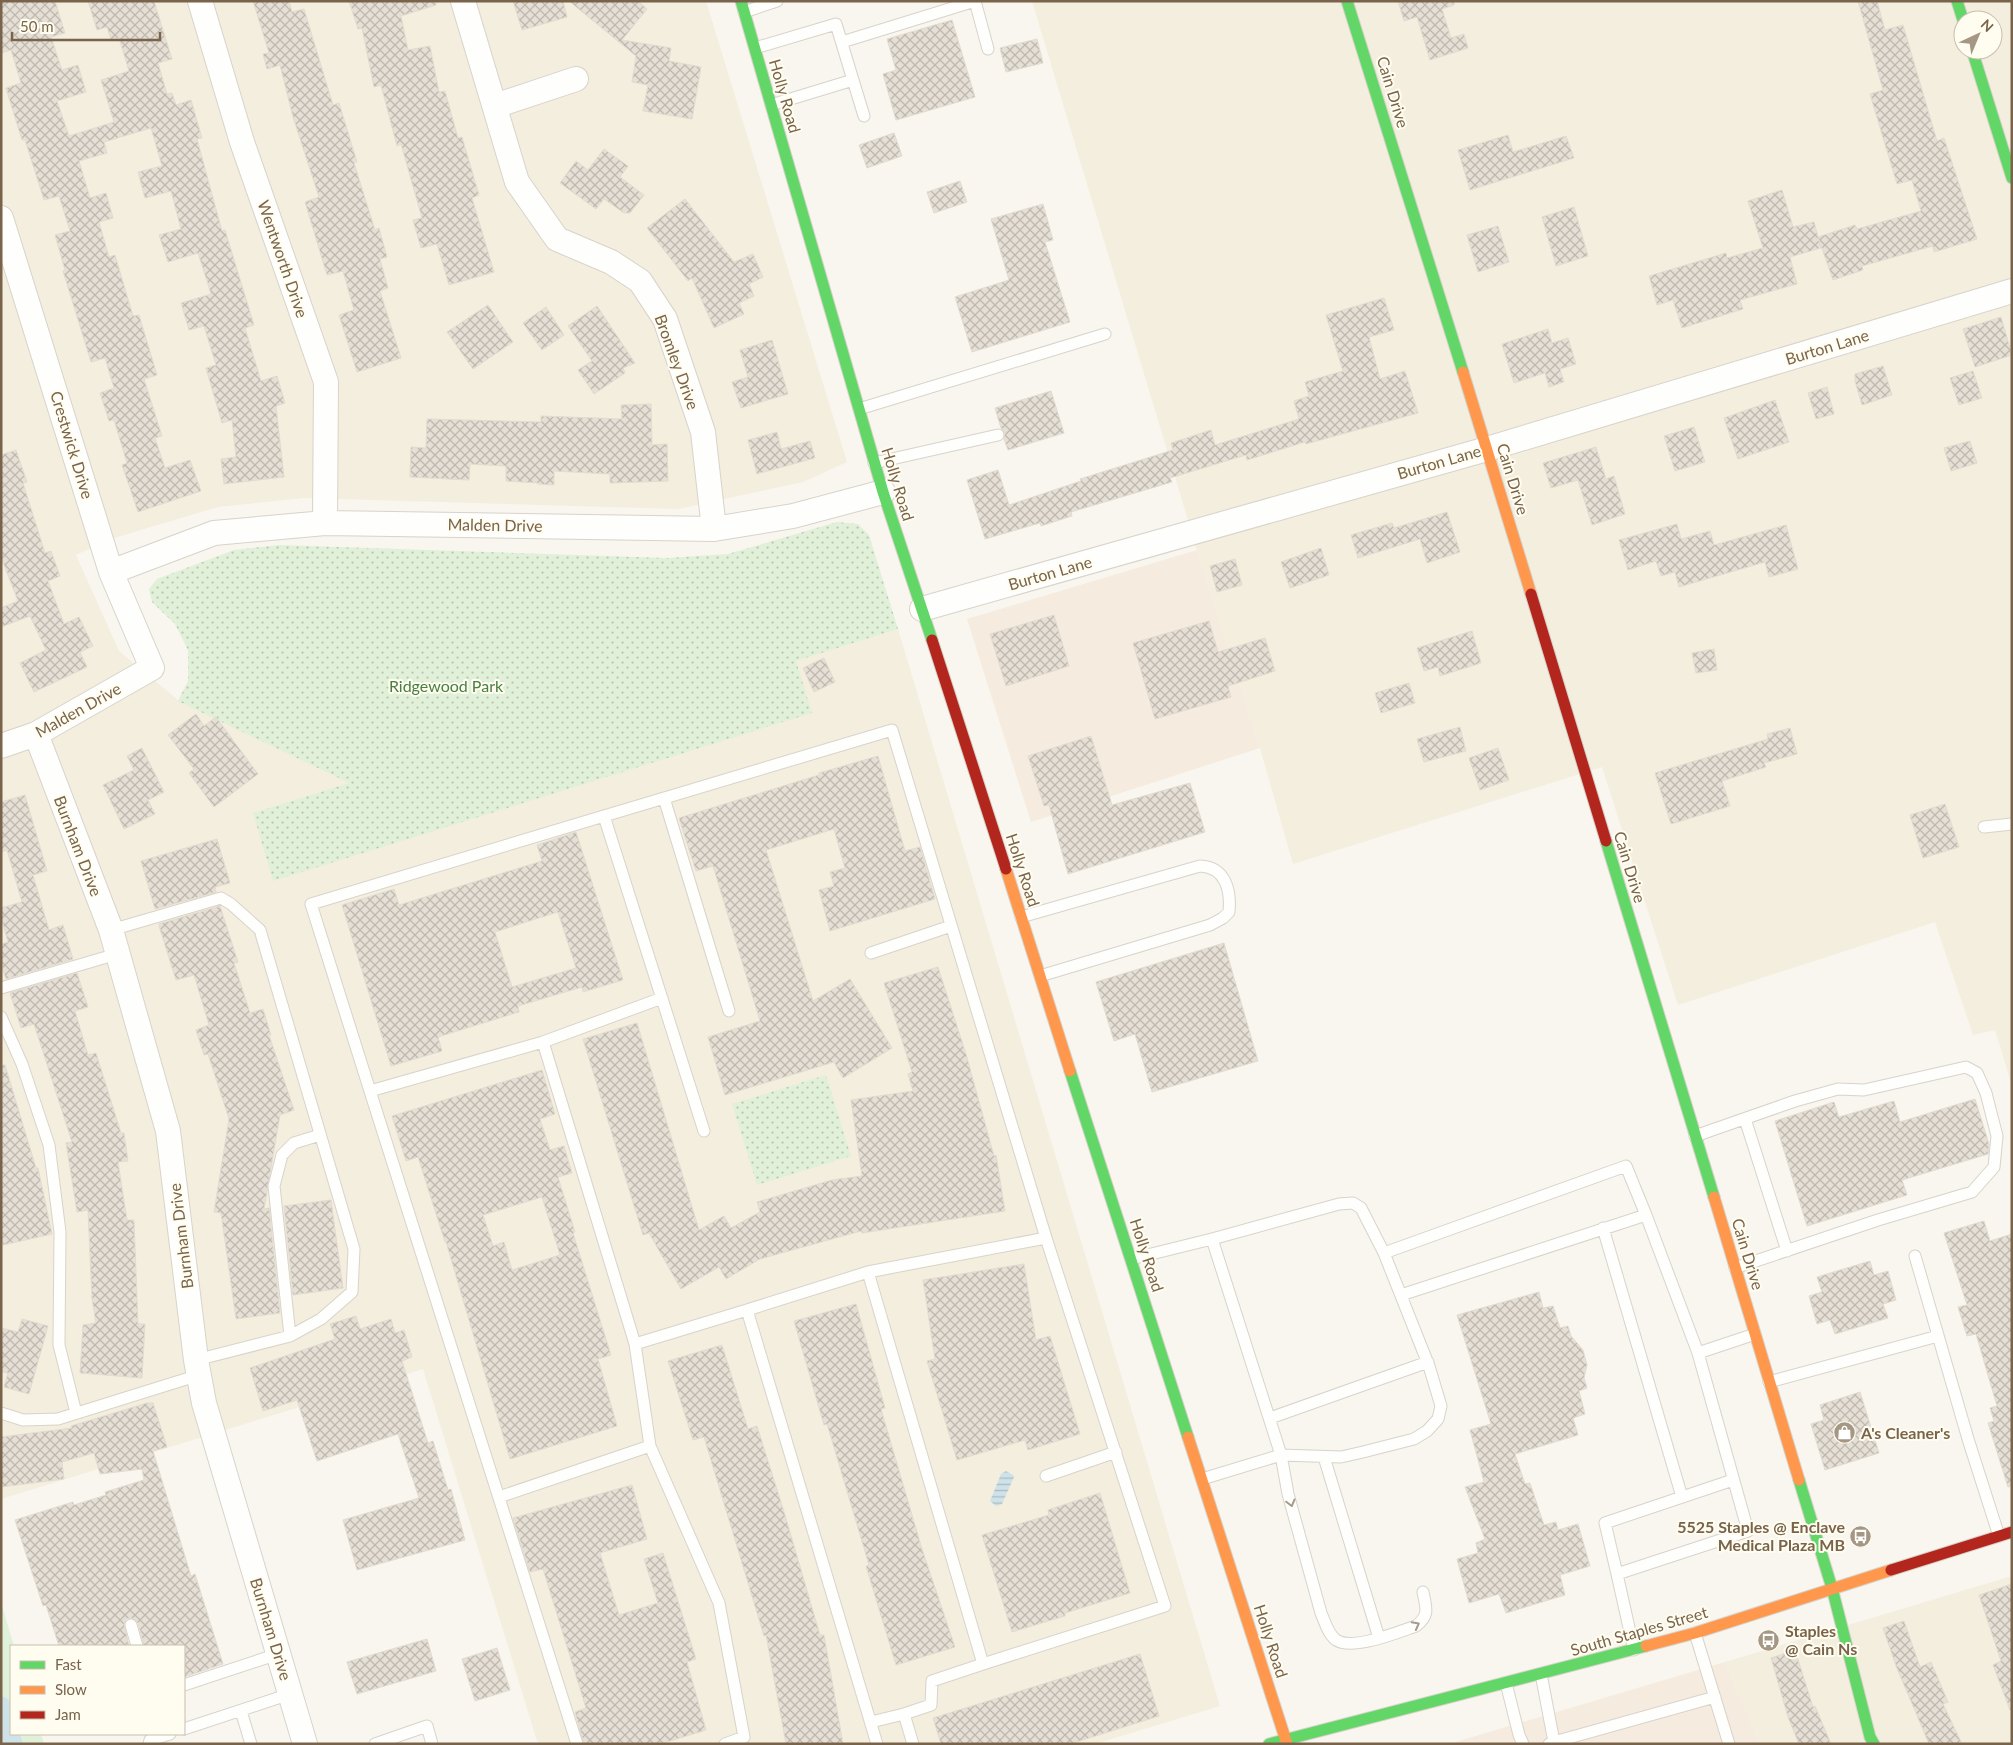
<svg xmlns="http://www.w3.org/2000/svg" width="2013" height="1745" viewBox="0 0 2013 1745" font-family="Lato,sans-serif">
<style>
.residential{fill:#f4eede;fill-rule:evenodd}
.commercial{fill:#f6ebdf}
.green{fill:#e1f0d8}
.park{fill:url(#park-dots)}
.water{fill:url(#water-rules)}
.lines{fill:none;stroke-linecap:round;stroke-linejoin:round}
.canal{stroke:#cee2ea;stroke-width:21}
.building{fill:url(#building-cross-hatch);stroke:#e2dbd0;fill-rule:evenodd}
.lane-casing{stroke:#d8d3cb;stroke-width:13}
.street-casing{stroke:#d8d3cb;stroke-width:26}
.fast-casing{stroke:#d6d2c8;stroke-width:13}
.slow-casing{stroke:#d6d2c8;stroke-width:13}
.jam-casing{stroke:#d6d2c8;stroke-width:13}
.lane{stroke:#fefefc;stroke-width:11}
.street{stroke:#fefefc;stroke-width:24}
.fast{stroke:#63d668;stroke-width:11}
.slow{stroke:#ff974d;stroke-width:11}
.jam{stroke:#b3261e;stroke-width:11}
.oneway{stroke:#a89a89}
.labels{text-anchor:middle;stroke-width:4;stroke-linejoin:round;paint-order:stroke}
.street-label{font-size:16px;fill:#79644b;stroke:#fffcf0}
.park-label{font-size:16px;fill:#497f42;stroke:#fffcf0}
.poi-label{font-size:16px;font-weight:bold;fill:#79644b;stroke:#fffcf0;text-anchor:start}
</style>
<defs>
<pattern id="park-dots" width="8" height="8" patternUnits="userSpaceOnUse" patternTransform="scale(1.25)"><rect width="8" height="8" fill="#e1f0d8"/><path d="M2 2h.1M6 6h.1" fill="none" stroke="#bbc6b1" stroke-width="1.8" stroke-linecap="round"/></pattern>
<pattern id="water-rules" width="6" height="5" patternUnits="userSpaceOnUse" patternTransform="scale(1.25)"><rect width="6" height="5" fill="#cee2ea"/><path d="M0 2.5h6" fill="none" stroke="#acbbc0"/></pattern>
<pattern id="building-cross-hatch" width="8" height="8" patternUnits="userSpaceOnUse" patternTransform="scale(1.25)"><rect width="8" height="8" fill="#e5dfd5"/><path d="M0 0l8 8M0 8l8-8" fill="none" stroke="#beb8af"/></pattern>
</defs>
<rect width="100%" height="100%" fill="#f8f6ee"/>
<path class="residential" d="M1,1h705l141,461 -44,20 -125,27 -375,-11 -85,9 -104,31 -38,17 43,96 59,49 171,83 462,-70 -16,-52 103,-32 322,1077 -125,38h-557l-115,-375 -422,130z
M1032,1h980v1085l-17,-56 -22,5 -38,-113 -257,83 -76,-238 -309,97 -33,-116 -63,-198zM1963,20h30v30h-30z
M2012,1576v168h-252l-35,-82z"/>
<path class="commercial" d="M1197,550l63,198 -229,74 -64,-203z
M1725,1662l35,82h-311z"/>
<path class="green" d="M1,1603l13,43h-3v88h30l3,10h-43z"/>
<path class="park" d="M837,522l21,2 11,11 29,94 -102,32 16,52 -539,168 -20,-68 96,-30 -171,-82 10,-20v-31l-13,-26 -23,-22 -3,-13 8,-10 77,-29 45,-5 388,13 61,-4z
M826,1075l25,81 -94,29 -25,-81z"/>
<path class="water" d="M1006,1471l7,4 1,2 -12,27 -6,2 -6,-5 11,-27z"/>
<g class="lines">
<path class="canal" d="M1,1707l11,37"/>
</g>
<path class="building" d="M1,1h54l10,32 -14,4 11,33 16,-5 8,27 -29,9 12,35 45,-14 -13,-42 28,-9 -10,-33 -8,2 -4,-13 -10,3 -9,-29h66l18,58 -14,4 9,31 5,-1 4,12 15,-5 11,38 -5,1 25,92 3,-1 29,95 -9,3 16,53 16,-5 8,27 -9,3 8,71 -60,7 -3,-25 15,-2 -4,-37 -10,3 -16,-55 10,-3 -12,-39 -15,4 -8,-27 30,-9 -13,-41 -30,9 -9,-27 22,-6 -10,-38 -26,7 -7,-26 24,-6 -11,-38 -47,14 3,11 -28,8 11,37 16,-5 7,25 -14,4 10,35 6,-2 18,61 6,-1 18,60 -13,4 18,57 -7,2 10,30 25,-8 11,31 -63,21 -16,-47 5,-2 -13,-43 -5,1 -9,-28 14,-5 -9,-30 -14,4 -28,-91 2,-1 -10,-35 15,-4 -11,-35 -15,4 -19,-60h-3l-16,-52 15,-5 -10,-33 -10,3z
M253,1h36l3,11 12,-3 29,96 6,-2 18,59 -3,1 21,67 4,-2 8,29 -7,2 8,29 -8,3 21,67 -44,14 -18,-57 15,-5 -11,-39 -16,4 -22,-73 14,-5 -26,-80 -13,-52 -13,4 -4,-15 6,-1z
M349,1h87v4l-35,11 7,34 22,-4 9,46 6,-1 13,47 4,-1 17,58 -7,3 22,74 -45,13 -12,-41 -16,4 -8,-28 9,-2 -21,-74 -4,2 -16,-61 -7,2 -12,-59 -4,1z
M513,1h50l4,16 -45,13z
M569,1h69l9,8 -25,31 49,8 -2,13 32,6 -9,52 -49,-8 5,-26 -16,-3 4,-26z
M1398,1h56v4l-12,4 9,29 13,-4 4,14 -38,12 -13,-43 -13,4z
M1858,1h19l8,29 18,-5 34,116 7,-3 33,101 -43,13 -1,-6 -71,20 1,4 -30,10 -15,-43 37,-12 2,4 64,-18 -9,-31 -15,4 -13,-43 -14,-47 13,-4z
M952,20l23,77 -79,23 -13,-46 13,-4 -9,-31z
M1037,39l6,24 -37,9 -6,-24z
M894,133l8,23 -35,12 -8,-23z
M1508,135l5,17 53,-16 8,22 -104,32 -12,-40z
M604,149l24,17 -8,11 24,18 -14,18h-6l-20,-14 -8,10 -36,-26 16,-22 12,9z
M960,181l7,21 -33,11 -7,-21z
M1782,190l11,37 21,-5 7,26 -31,9 7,27 -57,16 3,9 -61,19 -9,-28 -16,5 -8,-29 77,-23 1,5 36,-10 -15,-47z
M685,199l49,63 19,-8 10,23 -14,7 5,12 -15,7 5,11 -30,14 -22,-50 -4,3 -41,-53z
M1043,204l10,36 -8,2 25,80 -98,30 -17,-55 54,-17 -18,-61z
M1574,207l14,49 -32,10 -14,-49z
M1498,226l11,36 -31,10 -11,-37z
M1384,298l10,32 -25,7 11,42 25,-8 13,42 -112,31 -1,-2 -58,18 -1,-5 -76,23 2,4 -101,30 1,4 -31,10 -1,-3 -55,16 -18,-59 31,-10 11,35 72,-24 -1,-2 93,-29 -2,-7 40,-13 4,15 84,-26 -5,-18 15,-5 -4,-14 38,-11 -17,-56z
M488,305l25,37 -40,27 -26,-37z
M597,306l38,57 -12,5 2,5 -31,21 -16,-24 14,-9 -24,-35z
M546,307l18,28 -22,15 -19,-27z
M2001,317l11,38 -37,12 -12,-38z
M1548,329l4,14 16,-5 8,26 -16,5 4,13 -15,5 -4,-14 -31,10 -12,-39z
M772,340l16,54 -47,14 -9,-26 16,-5 -8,-27z
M1883,366l9,29 -30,10 -7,-24v-7z
M1973,371l9,27 -23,7 -9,-27z
M1827,387l7,27 -18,5 -8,-26z
M1051,391l13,42 -56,17 -4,-11 1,-6 -4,-5 -6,-20z
M1775,400l14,42 -51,17 -14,-41z
M651,404l1,41 15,-1 1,37 -58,2v-9l-56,-3v14l-16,-1v-1l-32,-2v-15l-36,-2 -1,16 -59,-3 1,-30 15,1 1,-29 114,3v-6l81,3 -1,-14z
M1694,427l11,35 -30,9 -11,-35z
M777,432l4,17 29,-8 5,17 -58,16 -9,-34z
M1970,441l7,22 -26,8 -7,-23z
M1596,447l10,32 8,-3 11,38 -33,11 -14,-45 -27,8 -8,-25z
M16,450l11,32 -4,1 22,70 6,-2 9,25 -12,5 16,43 15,-7 14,29 -13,6 7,15 -53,25 -14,-29 26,-13 -16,-34 -29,11v-19l17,-7 -17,-44v-102z
M1447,512l13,40 -33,11 -7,-24 -62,19 -7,-23 41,-12 2,5z
M1677,524l4,15 29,-8 4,14 72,-20 12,44 -29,8 -4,-15 -86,25 -4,-15 -14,4 -5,-15 -28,9 -9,-30z
M1321,548l8,27 -39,13 -9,-26z
M1235,559l7,26 -25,7 -7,-26z
M1054,615l15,51 -63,20 -16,-52z
M1209,621l9,31 47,-14 10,33 -47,15 3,11 -76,22 -22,-76z
M1472,631l9,32 -41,13 -2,-9 -14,4 -7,-23z
M1714,649l3,21 -21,3 -4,-20z
M824,658l11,24 -21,10 -11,-24z
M1409,683l6,20 -34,10 -6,-20z
M196,714l8,12 12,-9 42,57 -44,33 -25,-34 5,-4 -26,-34z
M1460,727l6,24 -42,11 -7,-23z
M1790,728l7,26 -33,9 2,4 -44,14 8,25 -59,18 -16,-51 113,-34 -1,-5z
M1091,736l21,69 78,-22 15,49 -137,42 -19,-69 -5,1 -16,-50z
M142,748l22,44 -16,8 7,14 -31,15 -21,-44 31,-15 -7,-14z
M1498,748l11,32 -29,10 -11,-32z
M878,756l27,95 15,-4 15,52 -105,32 -11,-41 15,-4 -4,-14 15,-4 -11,-39 -68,21 47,151 37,-22 42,69 -49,30 -9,-16 -109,33 -17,-58 52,-16 -47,-155 -17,5 -17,-53 140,-43v-2z
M25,795l22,76 -14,4 16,55 14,-5 10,34 -67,20 -5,-15v-20l7,-2 -7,-25v-9l21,-6 -15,-52 -6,2v-50z
M1945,804l14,43 -36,11 -13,-43z
M576,832l47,148 -40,12 -1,-5 -64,19 1,6 -81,25 4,14 -51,15 -49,-161 52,-16 5,16 143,-44 -5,-16zM558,912l18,56 -64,19 -17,-55z
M217,839l13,44 -15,4 1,5 -61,17 -14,-48z
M220,906l18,56 -4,1 16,50 13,-4 8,26h-2l25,75 -14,5 -16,94 5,-1 11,105 -44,6 -15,-106 -7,-1 15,-93 -21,-65 -4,1 -8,-25 13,-5 -15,-50 -18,5 -17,-54v-2z
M1224,943l34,118 -106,31 -17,-58 -21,7 -18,-59z
M938,967l28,87 28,102 2,-1 9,56 -143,22 -1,-2 -101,28 -34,20 -7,-12 -38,22 -32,-56 -6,2 -60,-196 54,-16 62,207 25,-14 7,12 29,-16 -3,-10 75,-22 30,-4 -11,-76 62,-9 -5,-17 4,-2 -28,-89z
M77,973l11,34 -13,4 13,44 8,-2 25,80h3l4,28 -10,1 9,58h7l4,104h7l-3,54 -62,-5 3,-48 13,-2 -4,-24 -4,-89 -11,2 -11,-69 6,-1 -38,-118 -13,4 -11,-35z
M1,1065h4l31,103h2l14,66 -49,11 -2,-11z
M542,1070l13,44 -15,5 10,31 14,-4 8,27 -14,4 17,55 -2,1 38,122 -13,4 19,67 -107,33 -64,-217h-1l-27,-85 -12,4 -14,-45zM542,1197l18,58 -48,15 -8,-28 -11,4 -10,-31z
M1975,1099l14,45 -1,10 -86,26 5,15 -100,31 -32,-105 59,-19 5,15 55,-16 6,21z
M331,1200l12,88 -50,7 -9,-89z
M1984,1221l6,20 22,-7v252l-4,1 -20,-64 6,-2 -4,-13 7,-2 -21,-72 -9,2 -9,-29 9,-2 -23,-72z
M1870,1261l4,14 14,-4 8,29 -13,4 5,14 -53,16 -5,-14 -13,4 -8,-28 13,-4 -5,-15z
M1024,1264l12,76 14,-4 30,98 -52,16 -3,-10 -68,20 -30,-99 8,-2 -12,-79z
M1539,1292l4,16 10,-2 7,22 8,-2 3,10 12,14 4,15 -3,13 3,10 -8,3 6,23 -12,4 5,17 -63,19 10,30 5,-1 14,42 12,-3 2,8 20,-6 12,42 -30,9 5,20 -59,18 -7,-19 -30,9 -12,-44 21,-6 -2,-10 9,-4 -20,-52 19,-5 -14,-52 21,-6 -34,-109z
M856,1304l29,104 -4,1 41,140 33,98 -59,18 -30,-99 3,-1 -42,-141 -3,1 -30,-104z
M356,1316l4,13 31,-10 4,14 9,-3 8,27 -10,4 26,82 5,-2 15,49 3,-1 14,51 -108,30 -14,-50 76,-22 -21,-64 -81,27 -20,-61 -34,11 -13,-43 85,-29 -5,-15z
M22,1319l26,7 -19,68 -25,-7 4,-14 -7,-1v-44l17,4z
M722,1345l26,84 9,-3 28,89 35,120h4l19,109h-57l-20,-109 -2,1 -60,-199 -11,3 -25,-79z
M1860,1392l19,61 -54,17 -14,-46 13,-4 -4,-15z
M147,1403h6l14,44 -14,4 38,125 4,-2 28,90 -39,13v-31h-40l-6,-23 -6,-5 -6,1 -2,5 5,22h-70l-13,-41 -3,1 -28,-86 58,-18 1,3 32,-10 -1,-3 39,-12 -2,-11 -42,5 -6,-21 -32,9 2,17 -63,8v-50l71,-9 -1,-2z
M632,1485l15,54 -47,14 19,62 39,-12 -14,-44 19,-6 33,106 -9,3 19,68 -46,14h-76l-9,-32 11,-4 -43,-139 -13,3 -17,-54z
M1100,1493l30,100 -65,20v3l-53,16 -30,-97 67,-20 -1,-5z
M2012,1584v126h-2l-17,-45 8,-4 -22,-66z
M1904,1621l16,46 11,-5 17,40 -5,2 19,40h-33l-5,-12 -28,-66 -13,-38z
M427,1639l9,32 -79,23 -10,-32z
M497,1648l13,42 -35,11 -13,-42z
M1795,1650l18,57 2,-1 16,38h-32l-11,-27 -17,-59z
M1140,1654l19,62 -89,28h-129l-8,-26z"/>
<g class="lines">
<defs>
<path id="lane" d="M975,1l13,48
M744,12l33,-11
M842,42l133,-41
M755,48l81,-24 17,56 -82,25
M853,80l11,36
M859,409l246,-75
M874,463l124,-28
M664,798l65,213
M604,816l288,-86 154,508
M1984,827l28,-3
M1021,917l179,-51c26,1 31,25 29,46l-6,6 -13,7 -170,51
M111,930l110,-32 10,6 29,26 94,319 -2,43 -31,27 -31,17 -94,24
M871,953l80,-27
M1,988l116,-34
M1,1017l21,47 27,81 11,87 -1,113 17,68
M543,1042l119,-44
M370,1091l207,653
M1745,1119l42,132
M704,1131l-100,-315 -293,88 59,187 173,-49 92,302 112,-34 130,434
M1695,1136l100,-35 43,-12 26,1 102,-23 11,6 9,20 11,43 -3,31 -22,25 -94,28 -143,48
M1603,1228l79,269
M1212,1239l69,216 7,39 33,119c4,9 7,21 15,27 17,11 62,-8 80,-14 14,-11 10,-18 7,-34
M1384,1253l242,-87 20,49
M1915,1256l53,183 31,97
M1131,1259l81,-20 127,-35 14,-1 8,5 23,45 45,113 12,40 -3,13 -11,12 -13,8 -51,13 -22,5 -60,-2 -79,24
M1401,1295l245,-80 52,138 57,-19
M747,1310l121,-38 115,392 182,-58 -119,-368 -178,34
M290,1336l-16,-150 8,-31 12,-12 26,-8
M635,1344l15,102 69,157 25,134 -19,7
M1769,1382l169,-46
M1,1413l22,7 35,-1 141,-44
M1270,1418l158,-56
M1324,1457l55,181
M1046,1476l70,-24
M499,1497l151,-51
M1617,1574l-12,-51 128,-43
M131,1625l6,21
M1695,1633l34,111
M1634,1650l-17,-76 131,-43 -50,-178
M1541,1674l13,68 -5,2
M1506,1683l13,52 4,9
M184,1685l94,-31
M241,1711l10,33
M904,1714l27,-9 1,-24 51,-17
M871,1722l33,-8 9,30
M184,1729l106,-35
M1554,1742l161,-45
M149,1744l1,-4 20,-6
M375,1744l52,-18 5,18"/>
<path id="street" d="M200,1l42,141 84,240 -1,141
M463,1l54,181 40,57 54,23 29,19 25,38 38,113 11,97
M495,106l81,-27
M1,218l110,354 41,96 -116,66 -35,12
M111,572l103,-39 111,-10 389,6 79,-13 90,-24
M922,609l565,-160 525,-158
M36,734l75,196 57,201 28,229 8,43 101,341"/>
<path id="fast" d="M741,1l142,491 49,148
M1347,1l116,371
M1957,1l6,19
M1972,50l40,128
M1606,841l108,356
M1070,1071l118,366
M1799,1480l33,108 38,149 4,7
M1269,1744l377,-98"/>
<path id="slow" d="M1463,372l68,222
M1006,869l64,202
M1714,1197l85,283
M1188,1437l99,307
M1646,1646l49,-13 196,-63"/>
<path id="jam" d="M1531,594l75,247
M932,640l74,229
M1891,1570l121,-38"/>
</defs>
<use href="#lane" class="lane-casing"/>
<use href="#street" class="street-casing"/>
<use href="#fast" class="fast-casing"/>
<use href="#slow" class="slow-casing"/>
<use href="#jam" class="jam-casing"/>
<use href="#lane" class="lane"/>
<use href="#street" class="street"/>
<use href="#fast" class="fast"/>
<use href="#slow" class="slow"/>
<use href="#jam" class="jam"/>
</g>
<defs><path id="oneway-chevron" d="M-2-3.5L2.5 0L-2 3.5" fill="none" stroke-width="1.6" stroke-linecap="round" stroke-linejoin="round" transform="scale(1.25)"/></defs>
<g class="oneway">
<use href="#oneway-chevron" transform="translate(1291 1503) rotate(75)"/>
<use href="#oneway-chevron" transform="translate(1416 1625) rotate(-28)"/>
</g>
<defs>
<symbol id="shop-disc" viewBox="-11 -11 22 22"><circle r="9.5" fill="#a59784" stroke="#fffcf0"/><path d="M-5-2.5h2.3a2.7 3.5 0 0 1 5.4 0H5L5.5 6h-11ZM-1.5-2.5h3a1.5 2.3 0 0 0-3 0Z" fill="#fff"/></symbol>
<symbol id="bus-disc" viewBox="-11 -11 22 22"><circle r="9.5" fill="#a59784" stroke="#fffcf0"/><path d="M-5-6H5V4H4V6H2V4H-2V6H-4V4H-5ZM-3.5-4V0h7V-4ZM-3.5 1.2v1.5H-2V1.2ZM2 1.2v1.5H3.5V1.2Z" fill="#fff"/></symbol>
</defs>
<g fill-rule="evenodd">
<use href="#shop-disc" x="1832" y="1420" width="25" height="25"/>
<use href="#bus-disc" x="1848" y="1524" width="25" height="25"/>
<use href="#bus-disc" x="1756" y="1628" width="25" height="25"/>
</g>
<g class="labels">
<g class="street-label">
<text transform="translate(1393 92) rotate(73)" y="6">Cain Drive</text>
<text transform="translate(785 96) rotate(74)" y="6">Holly Road</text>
<text transform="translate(283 259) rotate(71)" y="6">Wentworth Drive</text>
<text transform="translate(1827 347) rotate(-17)" y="6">Burton Lane</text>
<text transform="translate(677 362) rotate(70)" y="6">Bromley Drive</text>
<text transform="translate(72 445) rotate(73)" y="6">Crestwick Drive</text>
<text transform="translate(1439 462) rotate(-16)" y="6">Burton Lane</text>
<text transform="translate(1513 479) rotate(73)" y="6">Cain Drive</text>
<text transform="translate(898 484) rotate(73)" y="6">Holly Road</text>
<text transform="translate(495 525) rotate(1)" y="6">Malden Drive</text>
<text transform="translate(1050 573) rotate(-16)" y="6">Burton Lane</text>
<text transform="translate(78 710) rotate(-29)" y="6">Malden Drive</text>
<text transform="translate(78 846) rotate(69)" y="6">Burnham Drive</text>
<text transform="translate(1630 867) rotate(73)" y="6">Cain Drive</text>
<text transform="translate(1023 870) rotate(72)" y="6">Holly Road</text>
<text transform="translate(181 1236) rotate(-97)" y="6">Burnham Drive</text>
<text transform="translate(1748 1254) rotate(73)" y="6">Cain Drive</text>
<text transform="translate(1147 1255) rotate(72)" y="6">Holly Road</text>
<text transform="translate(271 1629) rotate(73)" y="6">Burnham Drive</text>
<text transform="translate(1639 1631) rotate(-16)" y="6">South Staples Street</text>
<text transform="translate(1271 1641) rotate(72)" y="6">Holly Road</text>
</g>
<g class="park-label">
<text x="446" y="692">Ridgewood Park</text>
</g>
<g class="poi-label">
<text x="1861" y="1439">A's Cleaner's</text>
<text x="1845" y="1533" text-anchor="end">5525 Staples @ Enclave<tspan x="1845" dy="18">Medical Plaza MB</tspan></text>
<text x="1785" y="1637">Staples<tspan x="1785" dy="18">@ Cain Ns</tspan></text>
</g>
</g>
<rect width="2013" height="1745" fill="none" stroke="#79644b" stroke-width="5"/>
<rect x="10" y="1645" width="175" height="90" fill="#fffcf0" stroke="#c9bfae"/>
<rect x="20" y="1661" width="25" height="8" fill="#63d668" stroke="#c9bfae"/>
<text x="55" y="1670" font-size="15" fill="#79644b">Fast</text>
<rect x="20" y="1686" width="25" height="8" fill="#ff974d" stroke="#c9bfae"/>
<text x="55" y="1695" font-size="15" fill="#79644b">Slow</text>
<rect x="20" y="1711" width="25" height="8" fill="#b3261e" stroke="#c9bfae"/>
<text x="55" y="1720" font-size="15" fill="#79644b">Jam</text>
<g transform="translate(1978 35) rotate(44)"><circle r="24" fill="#fffcf0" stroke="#c9bfae"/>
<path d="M0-4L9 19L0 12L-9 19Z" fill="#a59784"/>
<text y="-8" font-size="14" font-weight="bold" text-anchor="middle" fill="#79644b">N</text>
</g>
<path d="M12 32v8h148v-8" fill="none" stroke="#79644b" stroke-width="2.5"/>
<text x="20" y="32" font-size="15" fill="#79644b" stroke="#fffcf0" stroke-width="4" paint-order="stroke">50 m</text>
</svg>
